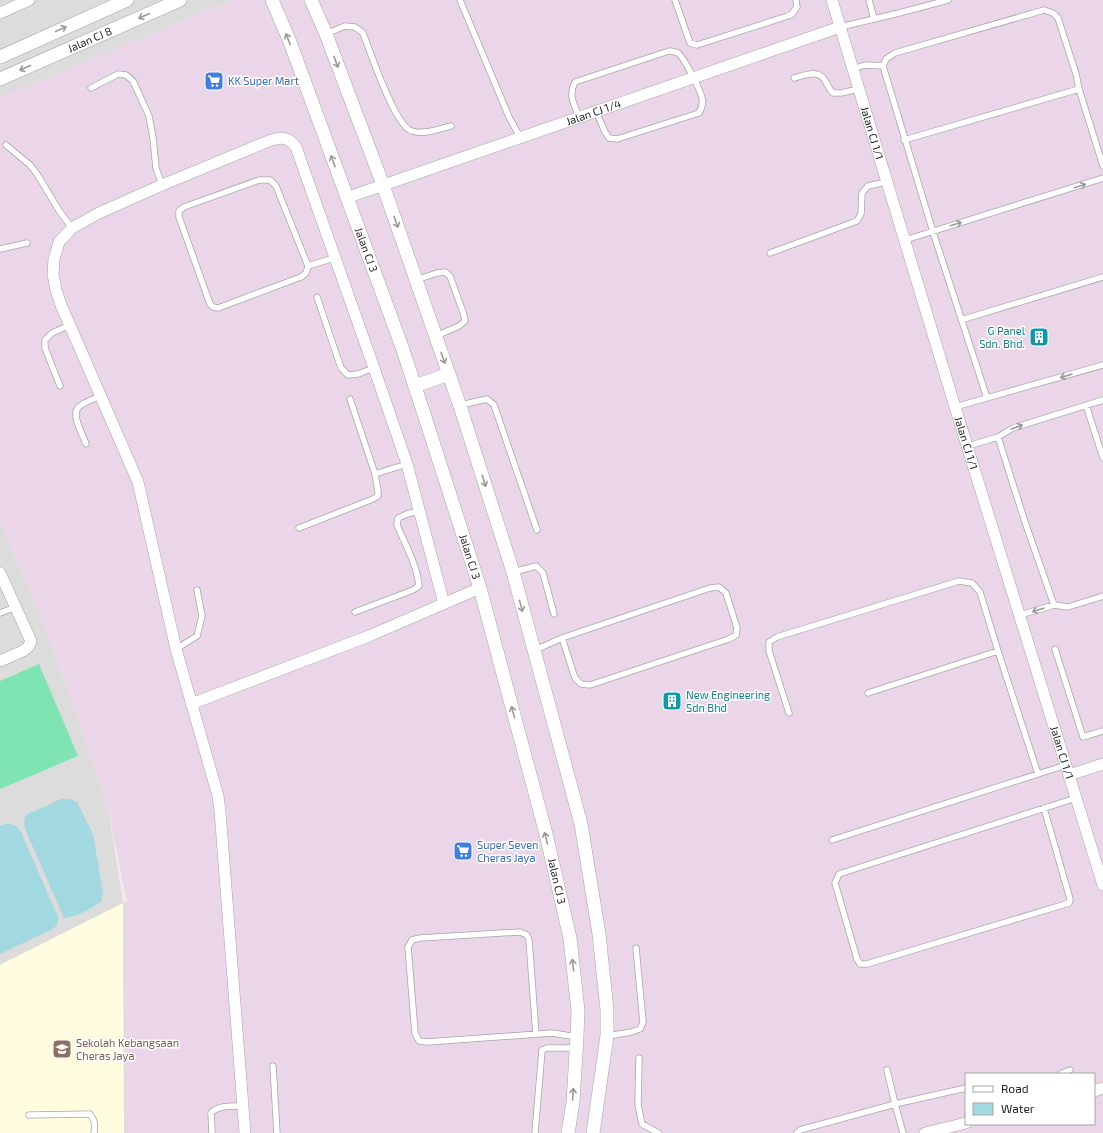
<svg xmlns="http://www.w3.org/2000/svg" width="1103" height="1133" viewBox="0 0 1103 1133" font-family="'Exo 2',sans-serif">
<style>
.residential{fill:#dddcdc}
.industrial{fill:#ead6e8;fill-rule:evenodd}
.education{fill:#fffcdf}
.pitch{fill:#7ee4b2}
.water{fill:#a2d8e0}
.lines{fill:none;stroke-linecap:round;stroke-linejoin:round}
.service-casing{stroke:#a6a6a6;stroke-width:7}
.minor-casing{stroke:#a6a6a6;stroke-width:12}
.tertiary-casing{stroke:#a6a6a6;stroke-width:14}
.service{stroke:#fff;stroke-width:5.5}
.minor{stroke:#fff;stroke-width:11}
.tertiary{stroke:#fff;stroke-width:13}
.oneway{stroke:#9a9a9a}
.labels{text-anchor:middle;stroke-width:3;stroke-linejoin:round;paint-order:stroke}
.street-label{font-size:11px;fill:#1f1f1f;stroke:#fff}
.shop-label{font-size:11px;fill:#366cbe;stroke:#fff;text-anchor:start}
.culture-label{font-size:11px;fill:#0d838f;stroke:#fff;text-anchor:end}
.education-label{font-size:11px;fill:#785e54;stroke:#fff;text-anchor:start}
</style>
<rect width="100%" height="100%" fill="#f0ebe4"/>
<path class="residential" d="M0,0h232l-232,98z
M0,521l47,110 61,176 15,95 4,1 -2,230h-125z"/>
<path class="industrial" d="M232,0h871v1133h-978l2,-230 -19,-96 -61,-176 -47,-110v-423zM966,1074h128v50h-128z"/>
<path class="education" d="M123,903l1,230h-124v-168z"/>
<path class="pitch" d="M39,664l39,92 -78,33v-108z"/>
<path class="water" d="M61,799h9l7,3 16,32 10,59 -2,9c-12,7 -23,15 -37,16l-39,-89 -1,-9 2,-5z
M8,823l8,3 5,6 37,85v7l-5,5 -53,25v-128z"/>
<g class="lines">
<defs>
<path id="service" d="M460,0l49,117 11,20
M675,0l15,43 7,2 94,-30 6,-8 -1,-7
M874,19l25,-6 49,-13
M840,27l34,-8 -5,-19
M326,34l19,-8 10,1 8,6c7,18 32,94 49,98 12,4 27,-2 39,-5
M853,69l12,-4 18,1
M794,78c9,-2 23,-9 30,1 4,5 4,10 9,14h8l18,-4
M91,88l27,-14 8,1 7,6 16,35 4,22 3,30 6,17
M579,117c-5,-13 -11,-22 -4,-35l94,-31c2,0 7,1 9,2 7,6 22,36 24,45 1,5 0,10 -3,15l-82,26 -8,-1 -4,-6 -9,-21
M904,140l175,-51
M6,145l24,20 7,9 23,38 12,16
M905,240l198,-62
M0,249l27,-6
M770,253l87,-32 4,-7 1,-21 6,-7 18,-4
M308,266l-32,-80 -6,-6h-11l-75,27 -5,4v6l31,87 3,3 5,1 83,-31 5,-4 2,-7 26,-8
M416,280l21,-7 8,-1 5,4 14,39 1,6 -6,5 -23,10
M317,297l24,71 7,7 10,-1 16,-6
M961,320l142,-43
M60,386l-15,-38v-8l7,-7 18,-8
M987,398l-54,-166 -50,-166 3,-7 9,-6 149,-43 9,3 5,5 18,56 3,15 24,77
M350,399l25,75 32,-10
M461,405l26,-6 7,6 43,125
M1086,405l17,53
M955,407l148,-42
M998,437l27,85 29,83
M86,444c-3,-9 -15,-29 -8,-36 5,-6 16,-9 23,-12
M968,446l30,-9 15,-9 90,-28
M299,528l74,-29 5,-3v-5l-3,-17
M513,572l23,-6 7,7 11,41
M355,612l58,-22 6,-4c-2,-21 -14,-42 -22,-61l1,-7 9,-4 12,-3
M0,613l16,-6
M1020,615l34,-10 14,2 35,-11
M176,649l21,-13 5,-20 -5,-26
M1055,649l28,88 20,-6
M533,651l29,-13 148,-50 9,-1 7,6 11,35 -1,7 -7,4 -139,46 -9,-1 -6,-6 -13,-40
M868,693l130,-42 40,123 28,-9
M789,713l-20,-62v-9l8,-5 182,-56 13,2 8,9 18,59
M1044,808l26,91 -1,4 -202,61h-7l-3,-5 -22,-76 4,-9 237,-76
M832,840l206,-66
M536,1034l-7,-94 -2,-5 -7,-3 -100,6 -8,2 -4,7 7,86 4,8 8,1 125,-9 25,4
M608,1036l23,-4 9,-3 3,-7 -7,-74
M639,1058l-1,47 4,19 16,9
M273,1066l4,67
M887,1070l8,34 71,-16
M1061,1074l1,-1 8,-3
M29,1115l61,-1c5,6 5,11 4,19
M212,1133l-1,-20c8,-8 21,-7 32,-7
M535,1133l7,-83 5,-2h29
M797,1133l3,-3 95,-26 8,29"/>
<g id="minor">
<path id="s1" d="M832,0l123,407 148,478"/>
<path d="M0,13l29,-13"/>
<path id="s2" d="M346,198l494,-171"/>
<path d="M0,573l31,68 -3,6 -5,4 -23,10"/>
<path d="M191,704l178,-68 111,-48"/>
<path d="M1069,775l34,-11"/>
<path d="M1094,1091l9,-3"/>
<path d="M245,1133l-25,-322 -2,-15 -42,-147 -38,-167 -77,-177 -5,-15 -3,-16 1,-15 5,-17 13,-14 27,-15 63,-28 109,-45c12,-3 17,-3 25,7l78,221 33,96 37,140"/>
<path d="M925,1133l41,-10"/>
</g>
<g id="tertiary">
<path id="s3" d="M272,0l18,42 112,305 23,70 55,171 66,246 24,104 8,73 -1,26 -4,65 -5,31"/>
<path d="M311,0l15,34 57,151 77,221 53,166 68,252 18,110 8,76v26l-14,97"/>
<path d="M0,57l127,-57"/>
<path id="s4" d="M0,79l180,-79"/>
<path d="M415,386l34,-12"/>
</g>
</defs>
<use href="#service" class="service-casing"/>
<use href="#minor" class="minor-casing"/>
<use href="#tertiary" class="tertiary-casing"/>
<use href="#service" class="service"/>
<use href="#minor" class="minor"/>
<use href="#tertiary" class="tertiary"/>
</g>
<defs><path id="oneway-shaft" d="M-6 0H5M1.5-3L5.5 0L1.5 3" fill="none" stroke-width="1.6" stroke-linecap="round" stroke-linejoin="round"/></defs>
<g class="oneway">
<use href="#oneway-shaft" transform="translate(144 16) rotate(156)"/>
<use href="#oneway-shaft" transform="translate(61 29) rotate(-24)"/>
<use href="#oneway-shaft" transform="translate(288 39) rotate(-112)"/>
<use href="#oneway-shaft" transform="translate(336 62) rotate(70)"/>
<use href="#oneway-shaft" transform="translate(25 68) rotate(156)"/>
<use href="#oneway-shaft" transform="translate(333 161) rotate(-110)"/>
<use href="#oneway-shaft" transform="translate(1080 186) rotate(-18)"/>
<use href="#oneway-shaft" transform="translate(396 222) rotate(71)"/>
<use href="#oneway-shaft" transform="translate(956 224) rotate(-17)"/>
<use href="#oneway-shaft" transform="translate(443 358) rotate(71)"/>
<use href="#oneway-shaft" transform="translate(1066 376) rotate(164)"/>
<use href="#oneway-shaft" transform="translate(1017 427) rotate(-20)"/>
<use href="#oneway-shaft" transform="translate(484 481) rotate(73)"/>
<use href="#oneway-shaft" transform="translate(521 606) rotate(75)"/>
<use href="#oneway-shaft" transform="translate(1038 610) rotate(163)"/>
<use href="#oneway-shaft" transform="translate(513 712) rotate(-105)"/>
<use href="#oneway-shaft" transform="translate(546 838) rotate(-104)"/>
<use href="#oneway-shaft" transform="translate(573 965) rotate(-96)"/>
<use href="#oneway-shaft" transform="translate(573 1094) rotate(-86)"/>
</g>
<defs>
<symbol id="supermarket-square" viewBox="-11 -11 22 22"><rect x="-9" y="-9" width="18" height="18" rx="4" fill="#3f7fe0" stroke="#fff"/><path d="M-6-5.5h2.5l.6 2H6L4.5 2H-2.5L-4.4-4H-6ZM-1.5 3.2a1.3 1.3 0 1 0 .1 0ZM3 3.2a1.3 1.3 0 1 0 .1 0Z" fill="#fff"/></symbol>
<symbol id="building-square" viewBox="-11 -11 22 22"><rect x="-9" y="-9" width="18" height="18" rx="4" fill="#0f9aa8" stroke="#fff"/><path d="M-4-6H4V6H1V3H-1V6H-4ZM-2.5-4.3h1.7v1.8h-1.7ZM.8-4.3h1.7v1.8H.8ZM-2.5-1h1.7V.8h-1.7ZM.8-1h1.7V.8H.8Z" fill="#fff"/></symbol>
<symbol id="school-square" viewBox="-11 -11 22 22"><rect x="-9" y="-9" width="18" height="18" rx="4" fill="#8d6e63" stroke="#fff"/><path d="M0-5L7-2L0 1L-7-2ZM-4 1L0 2.5L4 1V4Q0 6-4 4Z" fill="#fff"/></symbol>
</defs>
<g fill-rule="evenodd">
<use href="#supermarket-square" x="203" y="70" width="22" height="22"/>
<use href="#building-square" x="1028" y="326" width="22" height="22"/>
<use href="#building-square" x="661" y="690" width="22" height="22"/>
<use href="#supermarket-square" x="452" y="840" width="22" height="22"/>
<use href="#school-square" x="51" y="1038" width="22" height="22"/>
</g>
<g class="labels">
<g class="street-label">
<text dy="4" stroke="none"><textPath href="#s4" startOffset="98">Jalan CJ 8</textPath></text>
<text dy="4" stroke="none"><textPath href="#s2" startOffset="262">Jalan CJ 1/4</textPath></text>
<text dy="4" stroke="none"><textPath href="#s1" startOffset="139">Jalan CJ 1/1</textPath></text>
<text dy="4" stroke="none"><textPath href="#s3" startOffset="267">Jalan CJ 3</textPath></text>
<text dy="4" stroke="none"><textPath href="#s1" startOffset="463">Jalan CJ 1/1</textPath></text>
<text dy="4" stroke="none"><textPath href="#s3" startOffset="591">Jalan CJ 3</textPath></text>
<text dy="4" stroke="none"><textPath href="#s1" startOffset="787">Jalan CJ 1/1</textPath></text>
<text dy="4" stroke="none"><textPath href="#s3" startOffset="927">Jalan CJ 3</textPath></text>
</g>
<g class="shop-label">
<text x="228" y="85">KK Super Mart</text>
<text x="477" y="849">Super Seven<tspan x="477" dy="13">Cheras Jaya</tspan></text>
</g>
<g class="culture-label">
<text x="1025" y="335">G Panel<tspan x="1025" dy="13">Sdn. Bhd.</tspan></text>
<text x="686" y="699" text-anchor="start">New Engineering<tspan x="686" dy="13">Sdn Bhd</tspan></text>
</g>
<g class="education-label">
<text x="76" y="1047">Sekolah Kebangsaan<tspan x="76" dy="13">Cheras Jaya</tspan></text>
</g>
</g>
<rect x="965" y="1073" width="130" height="52" fill="#ffffff" stroke="#a5a5a5"/>
<rect x="973" y="1086" width="20" height="6" fill="#ffffff" stroke="#a5a5a5"/>
<text x="1001" y="1093" font-size="12" fill="#1f1f1f">Road</text>
<rect x="973" y="1103" width="20" height="12" fill="#a2d8e0" stroke="#a5a5a5"/>
<text x="1001" y="1113" font-size="12" fill="#1f1f1f">Water</text>
</svg>
